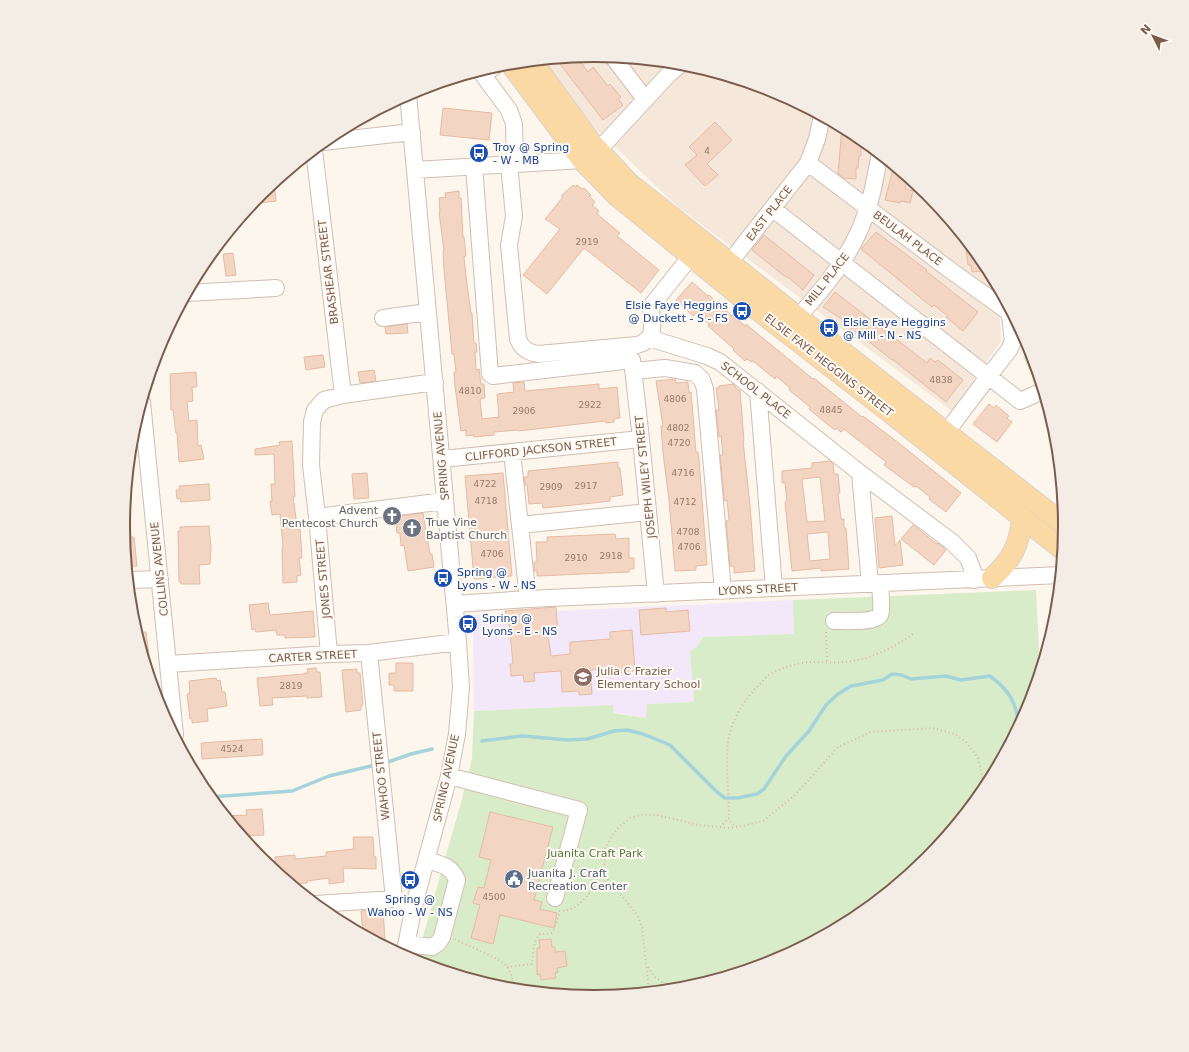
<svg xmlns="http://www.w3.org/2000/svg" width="1189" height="1052" viewBox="0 0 1189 1052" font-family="'DejaVu Sans',sans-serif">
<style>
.residential{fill:#f5e8da}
.education{fill:#f3e8fa}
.green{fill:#d8ecc9}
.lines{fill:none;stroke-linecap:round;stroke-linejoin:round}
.stream{stroke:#a5d3da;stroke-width:3.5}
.building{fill:#f3d5c3;stroke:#e6bba3;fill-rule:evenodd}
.minor-casing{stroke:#d1beb0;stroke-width:18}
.major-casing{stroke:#dad1cd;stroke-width:22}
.path{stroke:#d9b8a5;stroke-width:2;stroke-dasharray:1 3;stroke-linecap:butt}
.minor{stroke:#fff;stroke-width:16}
.major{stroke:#fbd9a5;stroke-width:20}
.labels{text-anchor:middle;stroke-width:4;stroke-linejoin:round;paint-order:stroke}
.number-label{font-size:9px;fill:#987a6a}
.transit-label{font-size:11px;fill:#164399;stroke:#fffaf3;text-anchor:start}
.street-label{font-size:11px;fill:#7a5c4d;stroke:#fffaf3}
.worship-label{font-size:11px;fill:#5b616d;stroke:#fffaf3;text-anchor:end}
.education-label{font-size:11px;fill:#785e54;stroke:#fffaf3;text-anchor:start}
.park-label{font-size:11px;fill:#537a41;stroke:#fffaf3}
.service-label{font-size:11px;fill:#4e5e75;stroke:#fffaf3;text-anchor:start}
.rim{fill:none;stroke:#7a5c4d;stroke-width:2}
</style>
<rect width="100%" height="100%" fill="#fdf6ec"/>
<path class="residential" d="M595,55l92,9 88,27 81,44 72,58 58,72 12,22 3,54 -49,70 -274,-204 -84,-80 -51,-67z"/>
<path class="education" d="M793,600l2,34 -93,3 -5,9 -7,6 4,50 -47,2 -1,14 -33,-6 -1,-7 -138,6 -1,-96z"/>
<path class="green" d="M1030,346l20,66 -27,-55z
M1036,590l4,81 -10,35 -44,82 -59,71 -71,59 -81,43 -89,27 -92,9 -92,-9 -86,-27 46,-162 10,-41 2,-47 139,-6 1,8 32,5 1,-14 47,-2 -4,-50 7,-6 6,-9 91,-3 -1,-34z"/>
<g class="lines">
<path class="stream" d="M482,741l40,-5 46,4 19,-1 27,-8 13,-1 16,4 27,11 47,47 8,6h13l19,-4 7,-5 22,-33 23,-25 17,-26 12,-11 13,-8 32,-6 9,-6 10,1 9,4 35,-3 15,4 29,-4c19,14 27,27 29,51
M388,762l23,-8 21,-5
M210,797l82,-6 37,-15 42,-10"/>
</g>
<path class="building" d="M577,57l11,15 5,-5 15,19 2,-2 11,13 -3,2 5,6 -20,15 -47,-61z
M443,108l49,5 -3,27 -49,-5z
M715,122l17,18 -25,24 11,11 -13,11 -20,-21 12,-10 -8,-8z
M842,127l14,8 13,10h-8v11h-2l-1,12h-2v11l-12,-1 -6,-4z
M894,165l14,12 -3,12 8,2 -3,12 -9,-2 -1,2 -15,-3z
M274,183l2,18 -24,3 10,-11z
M573,185l3,2 1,-2 5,4 2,-1 7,7 -2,1 6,6 -3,3 7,6 -2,3 23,19 -3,3 42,34 -18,23 -57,-45 -37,46 -24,-19 37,-46 -15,-10 18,-22 -2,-1z
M459,191v7h2l2,39h1l2,19 -2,1 2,19 5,37h1l2,30h2l1,9h-2l1,18 3,-1 2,15h3l1,14 -5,1 2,20 17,-2 -2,-23 17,-2 -1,-9 11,-1 1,9 74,-7v5l18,-2 3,31 -6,1v3l-8,1 -1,-2 -87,10v-1l-24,2v3l-20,2v-2l-8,1v-6l-5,1 -6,-45 -1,-14h2l-2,-18h-2l-8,-84 -1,-19h1l-5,-39h1l-1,-14 7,-1 -1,-4z
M876,232l51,38 -1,1 52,41 -15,19 -17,-14 2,-1 -14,-11 -2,2 -71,-58z
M764,235l50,40 -11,15 -14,-12 -6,-3 -31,-25z
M965,239l21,26 3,5 -17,2 -1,-7h-3z
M233,253l3,22 -8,1h-2l-3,-22z
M692,282l16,14 1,-1 23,21 1,-1 12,11 1,-2 7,6 60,49 1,-1 48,39 1,-1 37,28 61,49 -15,19 -17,-13 1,-2 -14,-11 -2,1 -30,-22 2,-3 -42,-33 -3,3 -5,-4 -1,2 -8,-6 -18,-15 1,-2 -21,-17 1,-2 -14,-12 -1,3 -22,-18 -1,1 -5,-3 -2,2 -12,-11 1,-1 -26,-23 1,-2 -13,-11 -3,3 -17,-16z
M835,292l92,71 3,-5 5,4 3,-2 25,20 -17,22 -54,-43v1l-35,-28 -1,1 -9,-7 1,-3 -25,-16z
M407,324l1,9 -22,1 -1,-7z
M323,355l2,12 -19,3 -2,-13z
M374,370l2,11 -16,2 -2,-11z
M196,372l1,15h-5l1,14 -6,1 2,19 8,-1 1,26 3,-1 3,14 -25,3 -2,-29h-1l-3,-23h-2l-1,-36z
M675,379l1,4 12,-1 1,11 2,-1 5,60h2l1,8 8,105 -11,1v4l-21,1 -6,-71 -6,-47 -2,-27h2l-7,-45z
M733,384l5,6h2l4,51h-1l7,64 5,66 -21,2v-7h-4l-4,-45 3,-1 -2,-20 -2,1 -1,-3 -4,-43h3l-2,-19 -2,1 -3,-27h3l-3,-22h3v-2z
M989,404l5,4 2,-3 13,11 -2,2 5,4 -15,20 -24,-18z
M292,441l3,56h-2l4,28 1,4h2l2,29h-3l2,17 -4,1v6l-14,1 -1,-36h1l-3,-33 -8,1 -2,-14h2l-1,-17h4l-1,-30 -19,1v-6l25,-4 -1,-3z
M830,461l3,3 1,10h4l2,19h-2l3,26h3v9h2l3,41 -28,2v-3l-29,3 -7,-69 2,-1 -2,-18h-3v-12l30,-3v-5zM820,477l5,44 -18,1 -5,-43zM828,532l2,27 -20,2 -3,-27z
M618,462v6h2l3,27 -13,2v4l-17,2 -50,5 -1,-5 -13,1 -2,-19h-2l-1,-8h4v-6z
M367,473l2,25 -15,1 -2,-25z
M503,473l9,103 -38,3 -9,-103z
M209,484l1,16 -29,2 -1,-4 -3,1 -1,-9h4l-1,-4z
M423,513l7,41h2l2,13 -26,4 -4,-26 -3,1 -1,-13h-3l-1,-10h3l-1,-7z
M892,516l3,30 5,-6 3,25 -24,3 -4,-50z
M913,525l24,19 1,-1 7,6 1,1 -12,15 -33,-26z
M209,526l2,21 -1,17 -11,1 1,19h-19v-2h-2l-1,-51h2v-4z
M615,534l1,5 13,-1v20h5v11h-5v3l-92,4v-5h-3v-9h3l-1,-20h11v-5z
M134,537l3,29 -9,1 -3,-29z
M268,603l2,12 43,-4 2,26 -30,1v-3h-8l-1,-5 -20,2 -1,-3 -3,1 -3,-25z
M556,607l2,28h-10l3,21 19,-2v-12l40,-3v-7l22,-2 3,41 -18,2 -1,-5 -26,2 2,24 -13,1v-4l-17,1 -1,-21 -27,2 1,8 -11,1 -1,-7 -12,1 -1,-12h3l-4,-41h-3l-1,-12z
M666,608v4l22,-2 2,21 -49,4 -2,-25z
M146,632l3,24 -4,1 -8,-24z
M396,663h17v28h-19v-6h-5v-12h7z
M316,668l1,4h3l2,25 -15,1v-2l-35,2 1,7 -13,1 -3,-28 47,-4v-1h4l-1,-4z
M357,669v4h3l3,32h-2v5l-15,2 -4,-42z
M216,678l1,3 3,-1 2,12h3l2,14 -20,3 1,12 -16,2v-4h-2l-3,-25 3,-1 -1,-12z
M262,739l1,16 -61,4 -1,-16z
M262,809l2,26 -21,1 -17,-20 21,-1 -1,-5z
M490,812l63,15 -19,73 8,2 -2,7 17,4 -3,15 -54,-13 -7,29 -22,-6 9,-33 -7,-2 5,-16 6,1 7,-28 -12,-3z
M353,837h20l1,19 2,1v12l-33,-1 1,14 -15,2v-6l-22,3v2l-15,1 -16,-13 -1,-14 20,-2v4l31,-3v-4l28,-3z
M383,909l2,32 -7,1 -15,-8 -2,-23z
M551,939l1,8h3v5l10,-1 2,15 -10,2 1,4 -3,1 1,5 -15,2 -1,-6 -3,1v-27h3l-1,-8z"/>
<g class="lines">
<defs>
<path id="minor" d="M613,57l32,42
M480,71l29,39 5,14 1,40
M483,75l12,-9
M323,142l89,-10
M314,150l29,245
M808,163l142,107 60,43
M509,165l5,51 -5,29 9,94c4,10 10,14 21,15l98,-9 6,-2 6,-5 58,18 13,6 140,111 92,69 16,16 5,13 1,9
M474,166l16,208 3,2 139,-16 9,79 15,155
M415,170l167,-10 24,-18 62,-67 13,-11
M773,209l247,192 23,-10
M730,262l78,-99 9,-24 5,-23
M187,293l89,-5
M383,318l45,-6
M790,326c32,-35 65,-73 78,-119 6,-17 8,-36 12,-53
M649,338c7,-10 0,-21 3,-33l39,-49
M633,371l32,-3 30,5 7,7 3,9 18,202
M758,391l16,197
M142,402l33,333
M939,442l49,-65 21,-27 4,-9 -4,-33
M512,452l16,147
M442,459l199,-20
M860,473l10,111
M317,517l128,-16
M520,525l128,-13
M129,580l31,-1
M455,604l73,-5 533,-24
M834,621c9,0 42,2 46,-6 3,-6 0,-24 0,-31
M369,653l25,246
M329,654l-12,-137 -6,-52 1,-43 3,-12 9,-10 19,-5 92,-13
M168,664l161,-10 40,-1 89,-11
M449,776l130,34 -24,88
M316,904l78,-5 10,3
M407,944l25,3 6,-4 4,-6 15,-57c-6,-15 -16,-15 -30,-20
M404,956l10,-51 35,-129 8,-42 4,-47 -3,-45 -50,-548"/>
<path id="major" d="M532,61l59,81 37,40 170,135 267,208
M510,63l72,97 35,36 124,101 146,113 176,140
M992,578c20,-18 28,-34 30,-61"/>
</defs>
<use href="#minor" class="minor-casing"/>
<use href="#major" class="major-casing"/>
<path class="path" d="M826,632l1,31
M720,827l9,-9
M737,827l-6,-4 -2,-5c0,-24 -4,-53 -1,-76 4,-24 17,-44 34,-60 2,-3 5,-6 9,-8 12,-7 26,-11 40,-12 10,0 21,1 31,0 25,-1 52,-14 72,-29
M559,911c25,1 27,-24 49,-31
M455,939c13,8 46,18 53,29 4,7 5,14 7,21
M507,967l25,-3c1,-10 1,-22 8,-30h10l3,-2 7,-20
M648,967l7,10 17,12
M649,992l-7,-65 -4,-11 -16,-20 -8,-8 -6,-8 -4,-10 1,-21 8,-15 7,-8 10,-8 12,-3h15l42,10 29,3 10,-1 25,-6 32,-26 43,-48 33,-15 61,-4 23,6 11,8 12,16 7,31"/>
<use href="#minor" class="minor"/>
<use href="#major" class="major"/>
</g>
<defs>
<symbol id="bus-disc" viewBox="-11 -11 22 22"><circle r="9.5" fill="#1a4fb4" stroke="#fffaf3"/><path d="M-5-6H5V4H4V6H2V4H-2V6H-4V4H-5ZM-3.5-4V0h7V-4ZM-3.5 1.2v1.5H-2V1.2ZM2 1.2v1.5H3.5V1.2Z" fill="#fff"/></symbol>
<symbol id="church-disc" viewBox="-11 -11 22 22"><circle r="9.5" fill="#6b7280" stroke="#fffaf3"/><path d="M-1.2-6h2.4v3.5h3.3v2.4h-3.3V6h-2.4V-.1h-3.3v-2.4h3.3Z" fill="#fff"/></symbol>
<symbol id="school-disc" viewBox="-11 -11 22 22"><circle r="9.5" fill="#8d6e63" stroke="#fffaf3"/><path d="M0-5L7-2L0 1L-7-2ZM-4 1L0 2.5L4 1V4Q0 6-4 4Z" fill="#fff"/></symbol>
<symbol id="civic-disc" viewBox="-11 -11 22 22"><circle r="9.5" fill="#5c6f8a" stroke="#fffaf3"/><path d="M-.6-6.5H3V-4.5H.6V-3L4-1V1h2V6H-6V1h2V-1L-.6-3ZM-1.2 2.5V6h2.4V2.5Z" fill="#fff"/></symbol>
</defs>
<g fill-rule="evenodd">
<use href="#bus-disc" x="468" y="142" width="22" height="22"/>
<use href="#bus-disc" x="731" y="300" width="22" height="22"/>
<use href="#bus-disc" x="818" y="317" width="22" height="22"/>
<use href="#church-disc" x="381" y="505" width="22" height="22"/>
<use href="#church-disc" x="401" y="517" width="22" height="22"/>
<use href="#bus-disc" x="432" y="567" width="22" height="22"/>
<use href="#bus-disc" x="457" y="613" width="22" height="22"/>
<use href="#school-disc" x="572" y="666" width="22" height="22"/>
<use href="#civic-disc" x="503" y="868" width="22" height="22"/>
<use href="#bus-disc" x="399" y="869" width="22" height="22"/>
</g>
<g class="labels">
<g class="number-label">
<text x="707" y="154">4</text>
<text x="587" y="245">2919</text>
<text x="941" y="383">4838</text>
<text x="470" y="394">4810</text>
<text x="675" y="402">4806</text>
<text x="590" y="408">2922</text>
<text x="831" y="413">4845</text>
<text x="524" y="414">2906</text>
<text x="678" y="431">4802</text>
<text x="679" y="446">4720</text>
<text x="683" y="476">4716</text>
<text x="485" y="487">4722</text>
<text x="586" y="489">2917</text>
<text x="551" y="490">2909</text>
<text x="486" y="504">4718</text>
<text x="685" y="505">4712</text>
<text x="688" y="535">4708</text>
<text x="689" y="550">4706</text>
<text x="492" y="557">4706</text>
<text x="611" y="559">2918</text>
<text x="576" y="561">2910</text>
<text x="291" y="689">2819</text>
<text x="232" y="752">4524</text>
<text x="494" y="900">4500</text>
</g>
<g class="transit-label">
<text x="493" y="151">Troy @ Spring<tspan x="493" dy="13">- W - MB</tspan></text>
<text x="728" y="309" text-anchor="end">Elsie Faye Heggins<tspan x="728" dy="13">@ Duckett - S - FS</tspan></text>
<text x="843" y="326">Elsie Faye Heggins<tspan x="843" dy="13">@ Mill - N - NS</tspan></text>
<text x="457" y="576">Spring @<tspan x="457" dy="13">Lyons - W - NS</tspan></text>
<text x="482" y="622">Spring @<tspan x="482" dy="13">Lyons - E - NS</tspan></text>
<text x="410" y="903" text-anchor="middle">Spring @<tspan x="410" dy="13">Wahoo - W - NS</tspan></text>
</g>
<g class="street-label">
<text transform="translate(769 213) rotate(-52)" y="4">EAST PLACE</text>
<text transform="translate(908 238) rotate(37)" y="4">BEULAH PLACE</text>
<text transform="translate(328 272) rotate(-97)" y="4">BRASHEAR STREET</text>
<text transform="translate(827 279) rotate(-52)" y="4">MILL PLACE</text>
<text transform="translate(829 365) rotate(38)" y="4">ELSIE FAYE HEGGINS STREET</text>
<text transform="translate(756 390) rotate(38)" y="4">SCHOOL PLACE</text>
<text transform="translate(541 449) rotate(-6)" y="4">CLIFFORD JACKSON STREET</text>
<text transform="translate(441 456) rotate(-95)" y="4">SPRING AVENUE</text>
<text transform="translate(645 477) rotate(-96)" y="4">JOSEPH WILEY STREET</text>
<text transform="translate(159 569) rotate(-96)" y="4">COLLINS AVENUE</text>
<text transform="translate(323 579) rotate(-95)" y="4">JONES STREET</text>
<text transform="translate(758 589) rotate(-3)" y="4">LYONS STREET</text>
<text transform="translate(313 656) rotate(-3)" y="4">CARTER STREET</text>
<text transform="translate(381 776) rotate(-96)" y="4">WAHOO STREET</text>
<text transform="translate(446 778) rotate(-78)" y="4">SPRING AVENUE</text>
</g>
<g class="worship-label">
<text x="378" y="514">Advent<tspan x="378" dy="13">Pentecost Church</tspan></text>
<text x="426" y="526" text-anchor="start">True Vine<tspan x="426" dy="13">Baptist Church</tspan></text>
</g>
<g class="education-label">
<text x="597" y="675">Julia C Frazier<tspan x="597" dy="13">Elementary School</tspan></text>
</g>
<g class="park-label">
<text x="595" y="857">Juanita Craft Park</text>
</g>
<g class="service-label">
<text x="528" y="877">Juanita J. Craft<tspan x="528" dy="13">Recreation Center</tspan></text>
</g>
</g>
<path d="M0 0H1189V1052H0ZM130 526a464 464 0 1 1 928 0a464 464 0 1 1-928 0Z" fill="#f4ede6" fill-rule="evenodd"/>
<path class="rim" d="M130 526a464 464 0 1 1 928 0a464 464 0 1 1-928 0Z"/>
<g transform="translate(1153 36) rotate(312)" stroke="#fffaf3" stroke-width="3" paint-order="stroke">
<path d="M0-3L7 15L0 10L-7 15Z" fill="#7a5c4d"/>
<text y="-6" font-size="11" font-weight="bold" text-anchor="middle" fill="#7a5c4d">N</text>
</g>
</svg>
